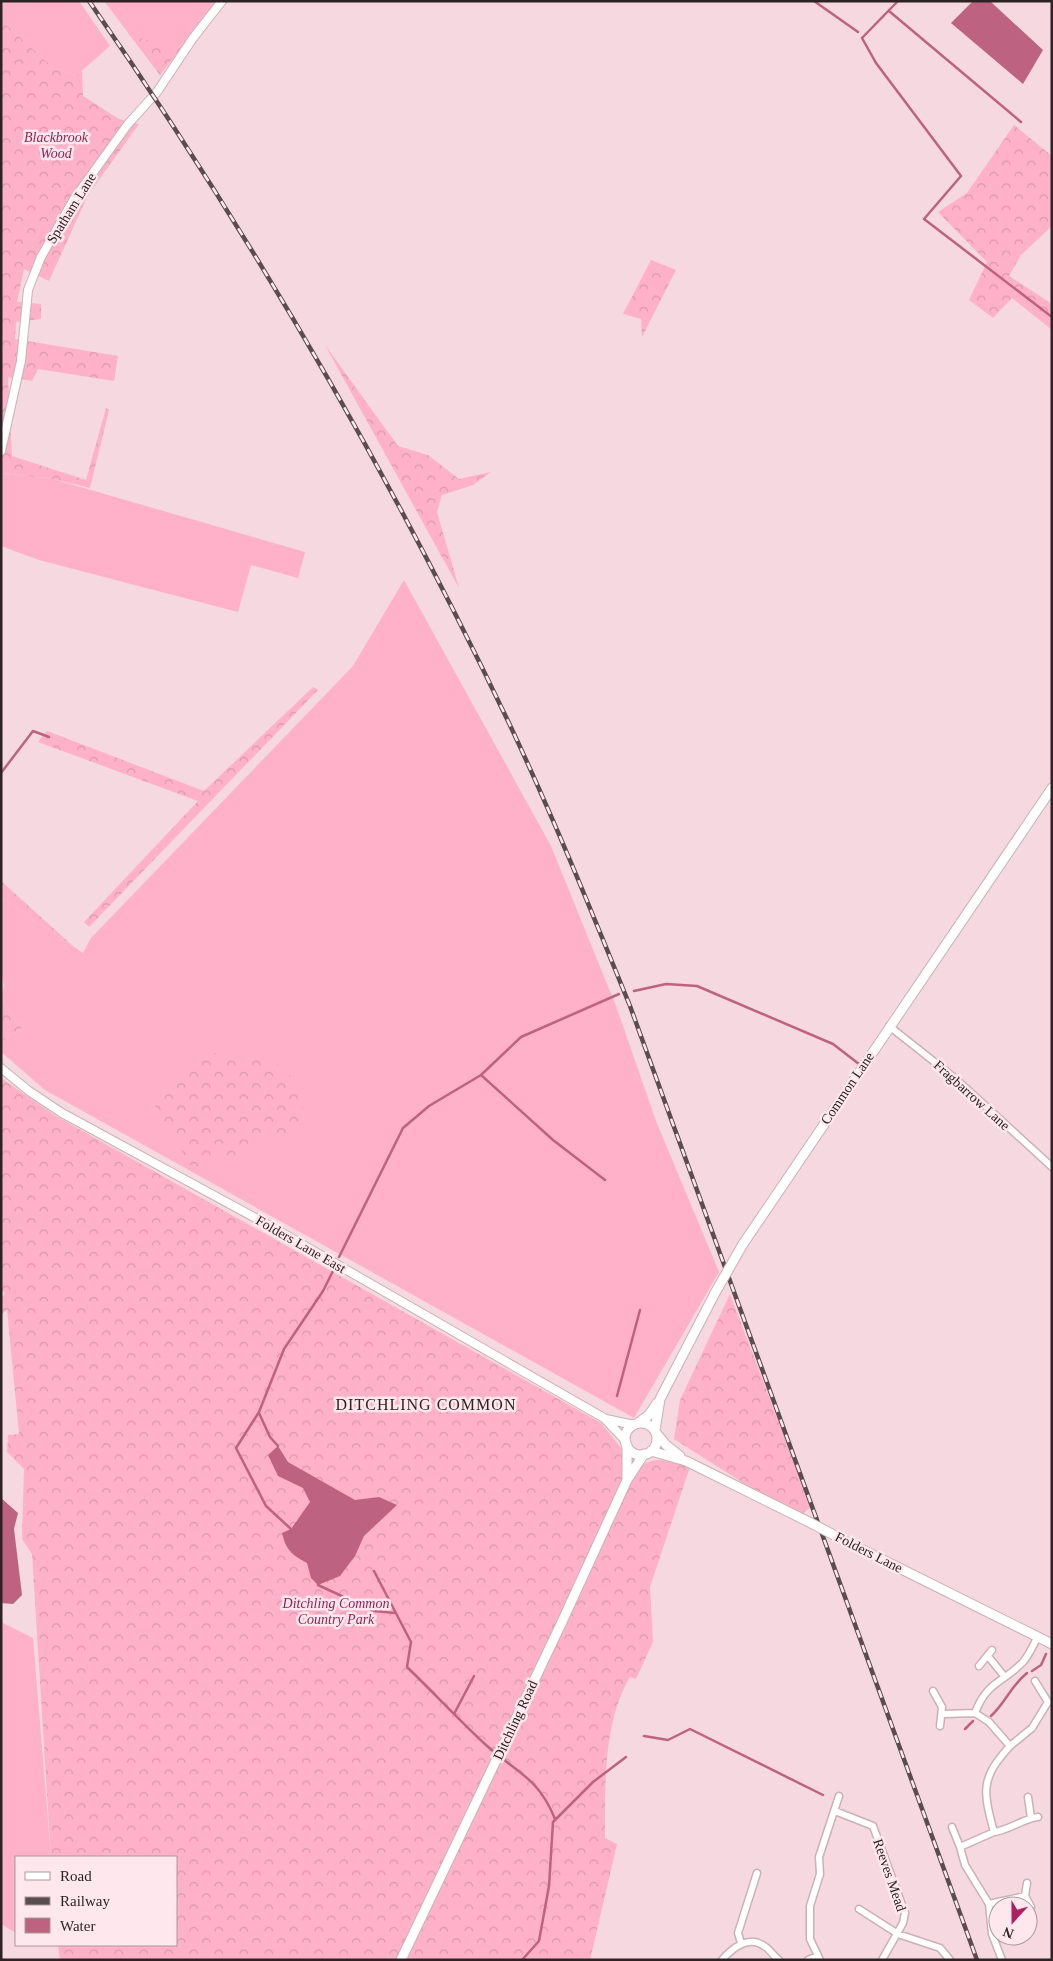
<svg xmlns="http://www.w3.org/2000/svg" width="1053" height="1961" viewBox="0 0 1053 1961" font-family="'Times New Roman',serif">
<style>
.grass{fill:#feb1c8}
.forest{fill:url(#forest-crowns)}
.water{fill:#be6282}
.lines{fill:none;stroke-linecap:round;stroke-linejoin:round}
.stream{stroke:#be6282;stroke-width:2.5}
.minor-casing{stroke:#ccb0b8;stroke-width:9}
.tertiary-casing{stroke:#ccb0b8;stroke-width:10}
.secondary-casing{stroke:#ccb0b8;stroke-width:11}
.minor{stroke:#fff;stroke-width:6}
.tertiary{stroke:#fff;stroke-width:8}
.secondary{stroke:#fff;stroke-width:9}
.rail-casing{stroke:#5b4c50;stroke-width:4.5}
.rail{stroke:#fee7ed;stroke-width:2.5;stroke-dasharray:8;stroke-linecap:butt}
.secondary-bridge-casing{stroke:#ccb0b8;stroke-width:11;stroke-linecap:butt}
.secondary-bridge{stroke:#fff;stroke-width:9}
.labels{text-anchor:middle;stroke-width:5;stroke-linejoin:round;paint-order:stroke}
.park-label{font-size:14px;font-style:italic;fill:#932253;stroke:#fee7ed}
.street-label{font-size:14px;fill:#2d2225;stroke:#fee7ed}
.quarter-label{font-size:16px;letter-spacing:1px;fill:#2d2225;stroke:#fee7ed}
</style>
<defs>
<pattern id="forest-crowns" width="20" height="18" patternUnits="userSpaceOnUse" patternTransform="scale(1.25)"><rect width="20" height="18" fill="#feb1c8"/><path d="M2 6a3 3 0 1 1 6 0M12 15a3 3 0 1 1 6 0" fill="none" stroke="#da98ac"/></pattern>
</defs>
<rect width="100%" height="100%" fill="#f5d8e0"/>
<path class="grass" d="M1,1h78l31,45 -33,29 -22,-6 -54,-49z
M104,1h115l-59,74z
M1,473l52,6 252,73 -7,26 -47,-13 -13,47 -199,-52 -38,-14z
M404,580l147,266 65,160 40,115 63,151 -85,146 -589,-328 -44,-38v-10l23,-16 -10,-7 -13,-23 3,-10 -3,-18v-71l82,56 8,-15 262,-272z
M1,1622l32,16 18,219h-35v76l-15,-9z"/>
<path class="forest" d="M1,20l54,49 22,6 5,-4 1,25 36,23 20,5 -51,71 -39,86 -25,-12 -7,33 24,2v15l-25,3 -1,17 103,17 -4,25 -76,-12 -6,12 -24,-4 4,79 74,24 20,-72 3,2 -19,78 -37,-9 -52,-6z
M127,31c22,11 33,16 58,11l-25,33z
M1014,125l38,31v70l-31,29 -12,21 43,28v26l-40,-32 -19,20 -24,-18 18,-38 -49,-50 29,-19z
M651,260l25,10 -34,67 -1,-18 -18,-5z
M325,345l73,101 30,9 31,24 32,-7 -18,13 -31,10 -5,17 22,76z
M313,687l5,3 -229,237 -5,-5 114,-121 -160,-59 9,-11 157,60z
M1,881l72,65 -72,-49z
M1,996l13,23 10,7 -23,16z
M207,1052l60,7 21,11 15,36 -7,31h-44l-9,16 -50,17 -42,-71z
M1,1078l55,38 545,307 25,31 18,10c15,-9 31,-1 46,3l-40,120 3,55 -17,37 -6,-2c-27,45 -25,110 -25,161l12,6 -27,116h-530l-2,-15h118v-88h-125l-19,-303 -10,-15 2,-70 -17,-17 1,-17 11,-1 -12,-125 -6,6v-17l4,-5 -4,-4z
M730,1294l81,213 -8,6 -58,-29 -71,-45 6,-39z"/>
<path class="water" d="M973,1l18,1 52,48 -20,34 -72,-61z
M278,1446l10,16 67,38 24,-3 18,8 -33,31 -9,20 -15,20 -22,9 -7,-7 -4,-15c-15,-8 -21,-13 -25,-30l9,-4 19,-27 -7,-14 -25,-12 -10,-21z
M1,1498l17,15 -4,16 8,66 -9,9 -12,-1z"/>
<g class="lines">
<path class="stream" d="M814,1l44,31
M898,1l-36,37 14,25 85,113 -37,43 128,98
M889,11l132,111
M1,773l32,-42 16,6
M634,991l32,-7 31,2 136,58 26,20
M481,1075l72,65 52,40
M339,1257l64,-129 26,-22 52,-31 40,-38 98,-43
M617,1396l23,-86
M259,1413l11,24 8,9
M291,1529l-25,-23 -30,-58 23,-36 25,-63 39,-58 10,-20
M374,1571l37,71 -4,25c27,26 52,53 79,78 31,28 52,32 69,74
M318,1585l56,26 21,2
M1032,1671l9,-6 5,-11
M454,1714l20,-38
M991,1716c15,-14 19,-29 36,-43
M965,1729l8,-8
M644,1736l24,4 22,-11 133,66
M522,1960l17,-19 10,-55 4,-64 40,-40 33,-25"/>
<defs>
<path id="minor" d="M889,1026l67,53 96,88
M988,1656l16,20
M979,1666l13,-16
M933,1691l9,16 -2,19
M943,1714l32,-1
M1010,1746l22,-18 16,-26 -13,-21
M1028,1797l3,21
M835,1811l38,15 32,87 -2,10 -21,37
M952,1827l8,20
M994,1832c16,-2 28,-13 44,-15
M1025,1896l2,-13
M989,1904l36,-8 6,11
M859,1909l39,25 42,14 10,12
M741,1943l-3,-10 19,-60
M722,1960c10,-12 27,-25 42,-14 6,3 9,10 15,14
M808,1960l10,-4
M820,1960l-10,-21v-33l10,-32 -1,-17 20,-61
M1002,1960l-10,-26 -3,-30 -24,-39 -5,-18 34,-15c-11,-41 -14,-53 16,-86l-21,-24 -14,-9c12,-32 28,-30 48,-51 6,-7 10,-16 14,-24"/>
<path id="tertiary" d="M1,451l20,-90 7,-71 13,-33 33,-58 54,-75 29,-32 36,-54 29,-37
M1,1068l28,23 33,22 210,114 332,191 22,23
M606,1419l28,6"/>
<path id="secondary" d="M743,1244l309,-456
M638,1423l11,-8 8,-12
M625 1439a16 16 0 1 1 32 0a16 16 0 1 1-32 0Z
M655,1430l5,-31 55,-106
M657,1434l9,11 14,11
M651,1451l35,10 125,62
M627,1480v-35
M849,1543l203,101
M401,1960l160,-336 66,-144 17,-26"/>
</defs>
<use href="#minor" class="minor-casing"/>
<use href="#tertiary" class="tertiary-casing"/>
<use href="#secondary" class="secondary-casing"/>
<use href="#minor" class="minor"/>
<use href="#tertiary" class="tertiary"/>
<use href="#secondary" class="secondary"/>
<defs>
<path id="rail" d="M89,1c158,228 299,469 419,720 44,93 83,189 122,285l347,954"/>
</defs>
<use href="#rail" class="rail-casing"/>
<use href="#rail" class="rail"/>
<defs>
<path id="secondary-bridge" d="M715,1293l28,-49
M811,1523l38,20"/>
</defs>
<use href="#secondary-bridge" class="secondary-bridge-casing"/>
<use href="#secondary-bridge" class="secondary-bridge"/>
</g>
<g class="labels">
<g class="park-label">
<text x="56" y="142">Blackbrook<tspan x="56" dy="16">Wood</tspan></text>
<text x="336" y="1608">Ditchling Common<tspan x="336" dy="16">Country Park</tspan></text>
</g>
<g class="street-label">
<text transform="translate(71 208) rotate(-58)" y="5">Spatham Lane</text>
<text transform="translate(847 1088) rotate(-56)" y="5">Common Lane</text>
<text transform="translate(972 1095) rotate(42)" y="5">Fragbarrow Lane</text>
<text transform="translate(301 1244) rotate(30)" y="5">Folders Lane East</text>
<text transform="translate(869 1552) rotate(27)" y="5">Folders Lane</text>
<text transform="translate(515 1720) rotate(-65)" y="5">Ditchling Road</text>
<text transform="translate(890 1875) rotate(71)" y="5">Reeves Mead</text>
</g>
<g class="quarter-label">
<text x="426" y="1410">DITCHLING COMMON</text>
</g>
</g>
<rect width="1053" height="1961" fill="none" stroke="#2d2225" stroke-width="5"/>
<rect x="15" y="1856" width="162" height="90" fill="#fee7ed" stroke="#aa989d"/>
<rect x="25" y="1872" width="25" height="8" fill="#ffffff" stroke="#aa989d"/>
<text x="60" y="1881" font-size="15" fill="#2d2225">Road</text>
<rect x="25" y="1897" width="25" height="8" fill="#5b4c50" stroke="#aa989d"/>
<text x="60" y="1906" font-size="15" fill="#2d2225">Railway</text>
<rect x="25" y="1918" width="25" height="15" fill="#be6282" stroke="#aa989d"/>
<text x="60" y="1931" font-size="15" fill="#2d2225">Water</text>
<g transform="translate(1013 1921) rotate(201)"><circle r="24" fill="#fee7ed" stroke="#aa989d"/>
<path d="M0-4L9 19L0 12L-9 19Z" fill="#ad2160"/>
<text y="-8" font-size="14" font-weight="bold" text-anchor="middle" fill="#2d2225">N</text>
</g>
</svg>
